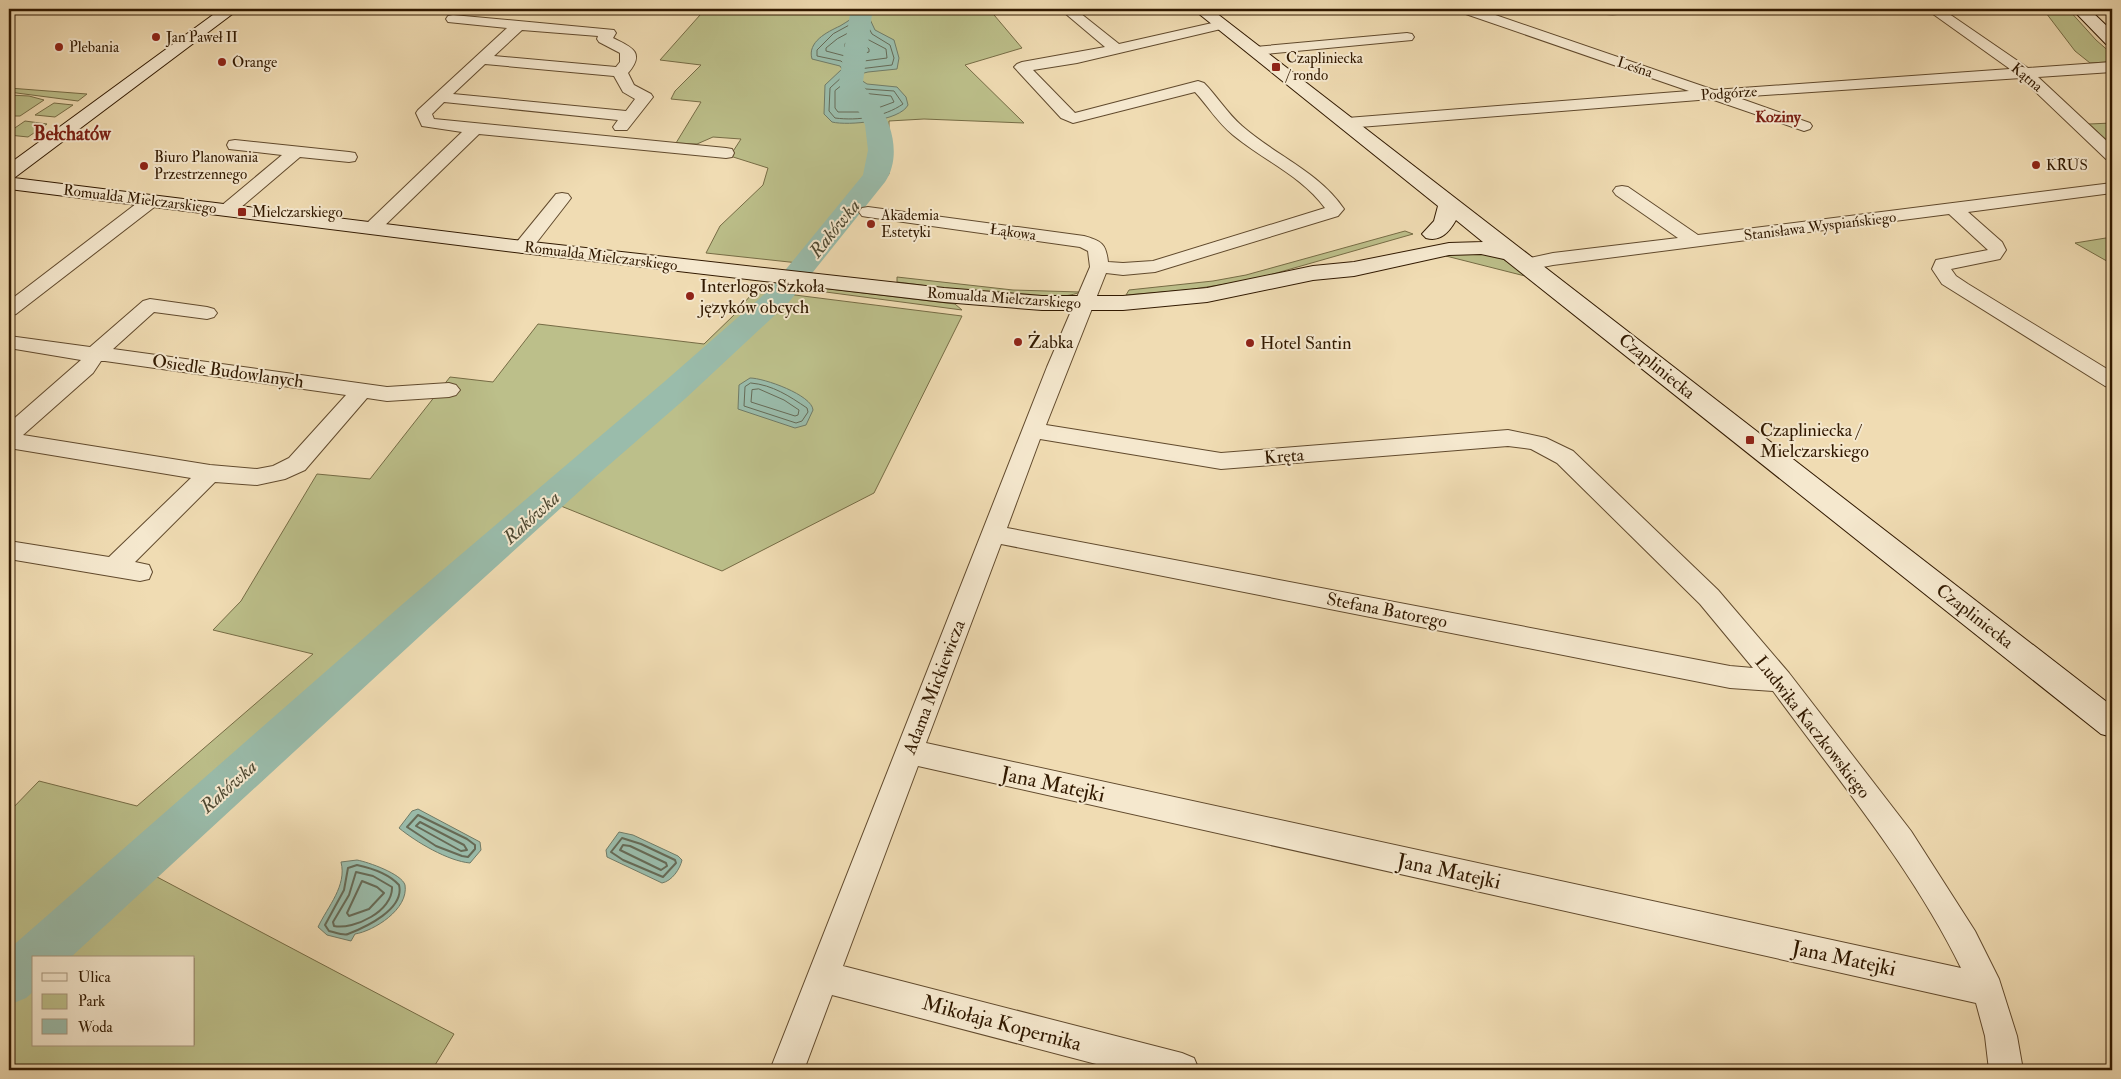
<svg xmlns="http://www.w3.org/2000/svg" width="2121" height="1079" viewBox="0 0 2121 1079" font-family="'IM FELL Double Pica',serif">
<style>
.green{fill:#bcbf8a;stroke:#766c45;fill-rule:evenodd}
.water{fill:#9abcab;stroke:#707b67}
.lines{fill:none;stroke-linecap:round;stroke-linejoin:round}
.shore-far1{stroke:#666a56;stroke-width:1}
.shore{stroke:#666a56;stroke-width:2}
.river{fill:#9abcab;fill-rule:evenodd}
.street-casing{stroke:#614a2d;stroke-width:2}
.secondary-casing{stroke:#311900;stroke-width:2}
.street{fill:#f5e8ce;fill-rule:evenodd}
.secondary{fill:#f5e8ce;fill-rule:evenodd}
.poi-dot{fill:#8f2418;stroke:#f5e8ce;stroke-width:2}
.labels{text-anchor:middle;stroke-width:4;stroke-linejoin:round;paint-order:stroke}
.far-poi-label{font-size:15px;fill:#311900;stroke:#f5e8ce;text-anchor:start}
.far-street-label{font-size:15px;fill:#311900;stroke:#f5e8ce}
.far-neighbourhood-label{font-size:16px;font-weight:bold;fill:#7a1f14;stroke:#f5e8ce}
.poi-label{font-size:18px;fill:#311900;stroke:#f5e8ce;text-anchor:start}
.street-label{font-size:18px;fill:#311900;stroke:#f5e8ce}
.far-district-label{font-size:19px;font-weight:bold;fill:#7a1f14;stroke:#f5e8ce}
.water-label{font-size:19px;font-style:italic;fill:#504a33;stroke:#f5e8ce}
.near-street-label{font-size:21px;fill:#311900;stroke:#f5e8ce}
</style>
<rect width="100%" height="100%" fill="#f0dcb3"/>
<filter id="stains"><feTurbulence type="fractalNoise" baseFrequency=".004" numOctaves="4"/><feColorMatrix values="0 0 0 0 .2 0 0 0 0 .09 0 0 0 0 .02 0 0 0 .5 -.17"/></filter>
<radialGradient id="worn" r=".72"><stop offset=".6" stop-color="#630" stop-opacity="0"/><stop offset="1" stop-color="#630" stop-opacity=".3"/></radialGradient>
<path class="green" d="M701,9h288l33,39 -57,17 59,58 -100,-4 -35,2v53l-72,91 -111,-12 14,-27 43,-41 5,-17 -38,-12 11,-17 -28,-2 -16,7 -21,-1 25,-41 -30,-3 4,-8 26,-26 -41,-5 40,-45z
M2043,9h25l28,31 16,14 -4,8 -18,1 -15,-12z
M9,88l78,6 -9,7 -69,-9z
M9,95l20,1 15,4 -24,16h-11z
M54,103l19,2 -18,12 -20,-2z
M25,121l22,3 -19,13 -19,-2v-3z
M2112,123v22l-23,-21z
M1405,231l8,3 -161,46 -65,10 -61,5 3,-5 84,-9 33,-6z
M2112,237v27l-37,-21z
M1465,252l33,4 30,19 -3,1 -79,-20z
M897,277l116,13 67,2c-28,14 -147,-6 -183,-10z
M805,286l150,18 7,6 -159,-21z
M755,290l207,26 -88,177 -152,78 -171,-69 -411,366 314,166 -22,36h-423v-258l30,-31 98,25 176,-152 -100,-24 28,-29 76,-127 53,5 80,-102 43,5 45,-58 166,20 31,-30zM34,958h160v87h-160z"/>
<path class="water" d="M861,14l7,1 7,15 19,10 5,18 -2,11 -29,3 -8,2 1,6 6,4 30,3 9,10 2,8c-8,16 -60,21 -76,17l-8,-8 1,-29 17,-16 -2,-3 -28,-7c-5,-17 15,-27 28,-33 7,-4 13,-9 21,-12z
M750,378c14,0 62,17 63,32l-7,15 -11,3 -57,-19 1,-24z
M418,809l62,33 1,8 -11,13c-22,-2 -54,-21 -71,-35l13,-17z
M619,832l14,3 45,21 4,4c-2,9 -10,21 -20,23l-55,-26 -1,-7z
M357,860c11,2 45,14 48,25 4,24 -31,46 -50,49l-4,7 -24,-6 -9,-8c10,-21 29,-41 23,-65z"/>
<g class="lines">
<path class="shore-far1" d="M861,19l4,2 7,13 18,11 4,13 -2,7 -33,4 -4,5 1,8 10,7 28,2 9,13c-19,13 -45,17 -68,14l-6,-7 1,-23 13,-12 4,-9 -6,-6 -24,-5v-6l16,-16z
M860,27l7,12 19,10 1,9 -23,3 -11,4 -8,-9 -19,-5v-3l11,-9z
M857,38l12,11v3l-13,3 -11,-8v-3z
M846,82h3l13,11 29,3 3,6 -27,10h-29l-3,-4v-17z
M751,383c22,2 38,13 56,25l1,4 -6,9 -6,2 -52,-17 1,-19z
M759,389l25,11 15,10 -1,5 -3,1 -44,-14 1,-12z"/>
<path class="shore" d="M418,815l49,24 8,6v4l-7,8 -6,-1 -26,-10 -29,-19z
M420,822l44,23 3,5 -6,1 -45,-25z
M622,838l19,6 34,16 1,3 -13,14 -40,-17 -12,-8z
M623,845l7,1 36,17 1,3 -6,4 -41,-20z
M357,865c14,3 32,9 42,20 6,24 -33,42 -51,49 -4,2 -14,-2 -19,-3l-4,-6 19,-35 4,-22z
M356,872l17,4 19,11c1,24 -38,43 -58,39l-1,-4 16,-27z
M362,881l15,6 7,6 -15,16 -20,7 -2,-3z"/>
<path class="river" d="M849,9h22l1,5 -9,68c2,10 9,14 15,22 15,21 23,54 7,78l-96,120 -103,96 -92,80 -161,146 -363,334h-36v33l-8,7 -17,7v-56l396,-347 259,-220 105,-92 94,-115 5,-25 -3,-25 -6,-13 -18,-21 -2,-9 11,-68z"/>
<defs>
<path id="street" d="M1060,9h15l44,35 102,-23 5,1 2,3 -2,3 -5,1 -144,34 -44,7 42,43 123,-32 6,2c13,13 23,30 38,43 34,30 76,45 102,83l-6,7 -183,56 -32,3 -17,-2 -60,152 175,28 287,-23 38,8 27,13 145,139 71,83 122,158 64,100 24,48 18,57 6,34h-34l-4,-34 -9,-33 -1058,-237 -75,200 339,87 12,5 5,12h-80l-287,-75 -28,75h-34l277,-703 43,-100 -2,-16 -8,-4 -212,-30 -6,-1 -3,-4 3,-4 6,-1 216,29c18,5 22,8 24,26l15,1 30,-2 172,-53c-23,-32 -62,-48 -92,-73 -16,-13 -25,-29 -38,-43l-122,31 -12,-5 -47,-51 3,-3 5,-2 83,-15zM1040,439l181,30 287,-23 23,3 26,14 143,141 53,64 -23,-2 -723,-138zM1001,544l729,144 43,3c66,90 139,177 188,277l-1035,-225z
M1458,9h20l236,81 296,-21 -84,-60h16l86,59 84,-6v10l-74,5 74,69v14l-6,-1 -85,-81 -285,19 74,26 2,3 -2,3 -6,2 -93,-32 -364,29 -6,-2 -2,-3 2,-3 6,-2 342,-27 -229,-79z
M1600,9h33l-2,3c-9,2 -21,3 -30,1z
M453,15l161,15 2,3 -3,5c18,9 33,14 15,35l6,12 17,9 2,3 -26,33h-12l-2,-3 5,-7 -174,-18 -12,12 2,5 292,29 6,1 2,4 -2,4 -6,1 -247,-24 -101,98 -6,1 -6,-1 -3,-4 3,-4 96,-92 -40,-6 -6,-13 2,-3 89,-82 -59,-6 -2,-3 2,-3zM522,30l76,6 -1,3 2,3 21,11v9l-4,5 -122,-11zM485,64l129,12 9,16 12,7 -9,12 -173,-17z
M1407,33l5,1 2,3 -2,3 -157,15 -5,-1 -2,-3 2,-3 5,-1z
M235,140l114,12 6,1 2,4 -2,4 -6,1 -49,-5 -67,57 -6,1 -6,-1 -3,-4 3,-4 61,-51 -53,-6 -2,-4 2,-4z
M2112,183v10l-144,19 34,30 4,8 -6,9 -49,10 5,7 12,8 144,88v16l-7,-2 -163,-102 -10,-15 4,-9 52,-10 -39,-36 -396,51 -25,5 -7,-2 -2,-4 2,-4 32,-7 125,-15 -62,-43 -3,-4 3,-4 6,-1 6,1 70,48z
M562,193l6,1 3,4 -3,4 -38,49 -7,2 -7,-2 -2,-4 2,-4 40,-49z
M151,196l6,1 3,4 -3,4 -141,109 -7,2v-15l136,-104z
M150,299l57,8 7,2 3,4 -3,4 -7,2 -53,-7 -41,37 274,38 62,-4 7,2 4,5 -4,5 -7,2 -62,4 -20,-3 -62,72 -20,9 -28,6 -42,-3 -80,80 14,3 3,7 -3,7 -9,2 -131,-22v-18l100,16 82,-79 -182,-30v-25l72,-63 -72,-12v-12l81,11 53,-46zM101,361h4l241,34 -57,63 -16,8 -16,3 -47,-4 -187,-30 70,-62z"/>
<path id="secondary" d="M221,9h18l-225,169 509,63 421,47 98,8h81l84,-8 106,-22 41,-4 95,-19 34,-1 -27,-22c-7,12 -15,22 -30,18l-4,-4 12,-13 4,-15 -245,-197h18l901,697v31l-11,-3 -597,-475 -23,-5 -32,1 -95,21 -41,4 -106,22 -84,8h-81l-98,-8 -421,-49 -514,-64v-25z
M2072,9h17l23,22v14l-6,-1z"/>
</defs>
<use href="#street" class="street-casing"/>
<use href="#secondary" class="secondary-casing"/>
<use href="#street" class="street"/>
<use href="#secondary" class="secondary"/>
</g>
<g class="poi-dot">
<circle cx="156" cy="37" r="5"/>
<circle cx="59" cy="47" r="5"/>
<circle cx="222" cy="62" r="5"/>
<rect x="1271" y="62" width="10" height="10" rx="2.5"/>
<circle cx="2036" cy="165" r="5"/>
<circle cx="144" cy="166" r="5"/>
<rect x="237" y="207" width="10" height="10" rx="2.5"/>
<circle cx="871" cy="224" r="5"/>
<circle cx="690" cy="296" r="5"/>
<circle cx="1018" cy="342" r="5"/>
<circle cx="1250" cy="343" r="5"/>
<rect x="1745" y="435" width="10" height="10" rx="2.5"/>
</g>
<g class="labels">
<g class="far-poi-label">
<text x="166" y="42">Jan Paweł II</text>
<text x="69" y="52">Plebania</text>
<text x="1286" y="63">Czapliniecka<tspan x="1286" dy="17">/ rondo</tspan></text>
<text x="232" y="67">Orange</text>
<text x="154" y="162">Biuro Planowania<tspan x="154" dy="17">Przestrzennego</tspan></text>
<text x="2046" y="170">KRUS</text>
<text x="252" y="217">Mielczarskiego</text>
<text x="881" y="220">Akademia<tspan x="881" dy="17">Estetyki</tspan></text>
</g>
<g class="far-street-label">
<text transform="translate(1635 67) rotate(19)" y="5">Leśna</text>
<text transform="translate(2027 77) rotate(40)" y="5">Kątna</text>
<text transform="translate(1729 93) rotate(-4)" y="5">Podgórze</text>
<text transform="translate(140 199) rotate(7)" y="5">Romualda Mielczarskiego</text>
<text transform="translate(1820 226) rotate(-7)" y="5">Stanisława Wyspiańskiego</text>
<text transform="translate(1013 232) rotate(8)" y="5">Łąkowa</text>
<text transform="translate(601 256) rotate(7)" y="5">Romualda Mielczarskiego</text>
<text transform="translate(1004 298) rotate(4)" y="5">Romualda Mielczarskiego</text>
</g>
<g class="far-neighbourhood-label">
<text x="1778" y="122">Koziny</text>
</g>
<g class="poi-label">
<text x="700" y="292">Interlogos Szkoła<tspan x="700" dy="21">języków obcych</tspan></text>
<text x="1028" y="348">Żabka</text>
<text x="1260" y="349">Hotel Santin</text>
<text x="1760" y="436">Czapliniecka /<tspan x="1760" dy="21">Mielczarskiego</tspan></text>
</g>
<g class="street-label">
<text transform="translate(1657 366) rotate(39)" y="6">Czapliniecka</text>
<text transform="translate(228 371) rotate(8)" y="6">Osiedle Budowlanych</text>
<text transform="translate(1284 456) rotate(-5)" y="6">Kręta</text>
<text transform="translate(1387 610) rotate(11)" y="6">Stefana Batorego</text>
<text transform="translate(1975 616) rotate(38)" y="6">Czapliniecka</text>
<text transform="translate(934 687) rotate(-69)" y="6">Adama Mickiewicza</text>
<text transform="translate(1813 727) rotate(52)" y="6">Ludwika Kaczkowskiego</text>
</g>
<g class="far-district-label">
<text x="72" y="140">Bełchatów</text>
</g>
<g class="water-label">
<text transform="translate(834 228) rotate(-51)" y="7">Rakówka</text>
<text transform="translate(531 517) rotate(-42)" y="7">Rakówka</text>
<text transform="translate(228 786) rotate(-42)" y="7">Rakówka</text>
</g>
<g class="near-street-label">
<text transform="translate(1053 784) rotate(12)" y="7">Jana Matejki</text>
<text transform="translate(1449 871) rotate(12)" y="7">Jana Matejki</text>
<text transform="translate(1844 958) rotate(12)" y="7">Jana Matejki</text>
<text transform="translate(1002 1023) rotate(15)" y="7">Mikołaja Kopernika</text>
</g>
</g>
<rect width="2121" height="1079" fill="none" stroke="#f0dcb3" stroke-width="30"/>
<rect x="10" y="10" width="2101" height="1059" fill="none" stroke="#311900" stroke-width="2.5"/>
<rect x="15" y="15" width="2091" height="1049" fill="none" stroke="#311900"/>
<rect x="32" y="956" width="162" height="90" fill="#f5e8ce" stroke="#a7957c"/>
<rect x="42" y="973" width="25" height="8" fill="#f5e8ce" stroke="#a7957c"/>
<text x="78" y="982" font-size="15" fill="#311900">Ulica</text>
<rect x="42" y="994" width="25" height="15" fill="#bcbf8a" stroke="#a7957c"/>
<text x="78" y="1006" font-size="15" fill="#311900">Park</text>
<rect x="42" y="1019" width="25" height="15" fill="#9abcab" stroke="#a7957c"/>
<text x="78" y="1032" font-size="15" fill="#311900">Woda</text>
<rect width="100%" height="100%" filter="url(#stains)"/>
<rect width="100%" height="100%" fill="url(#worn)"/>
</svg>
